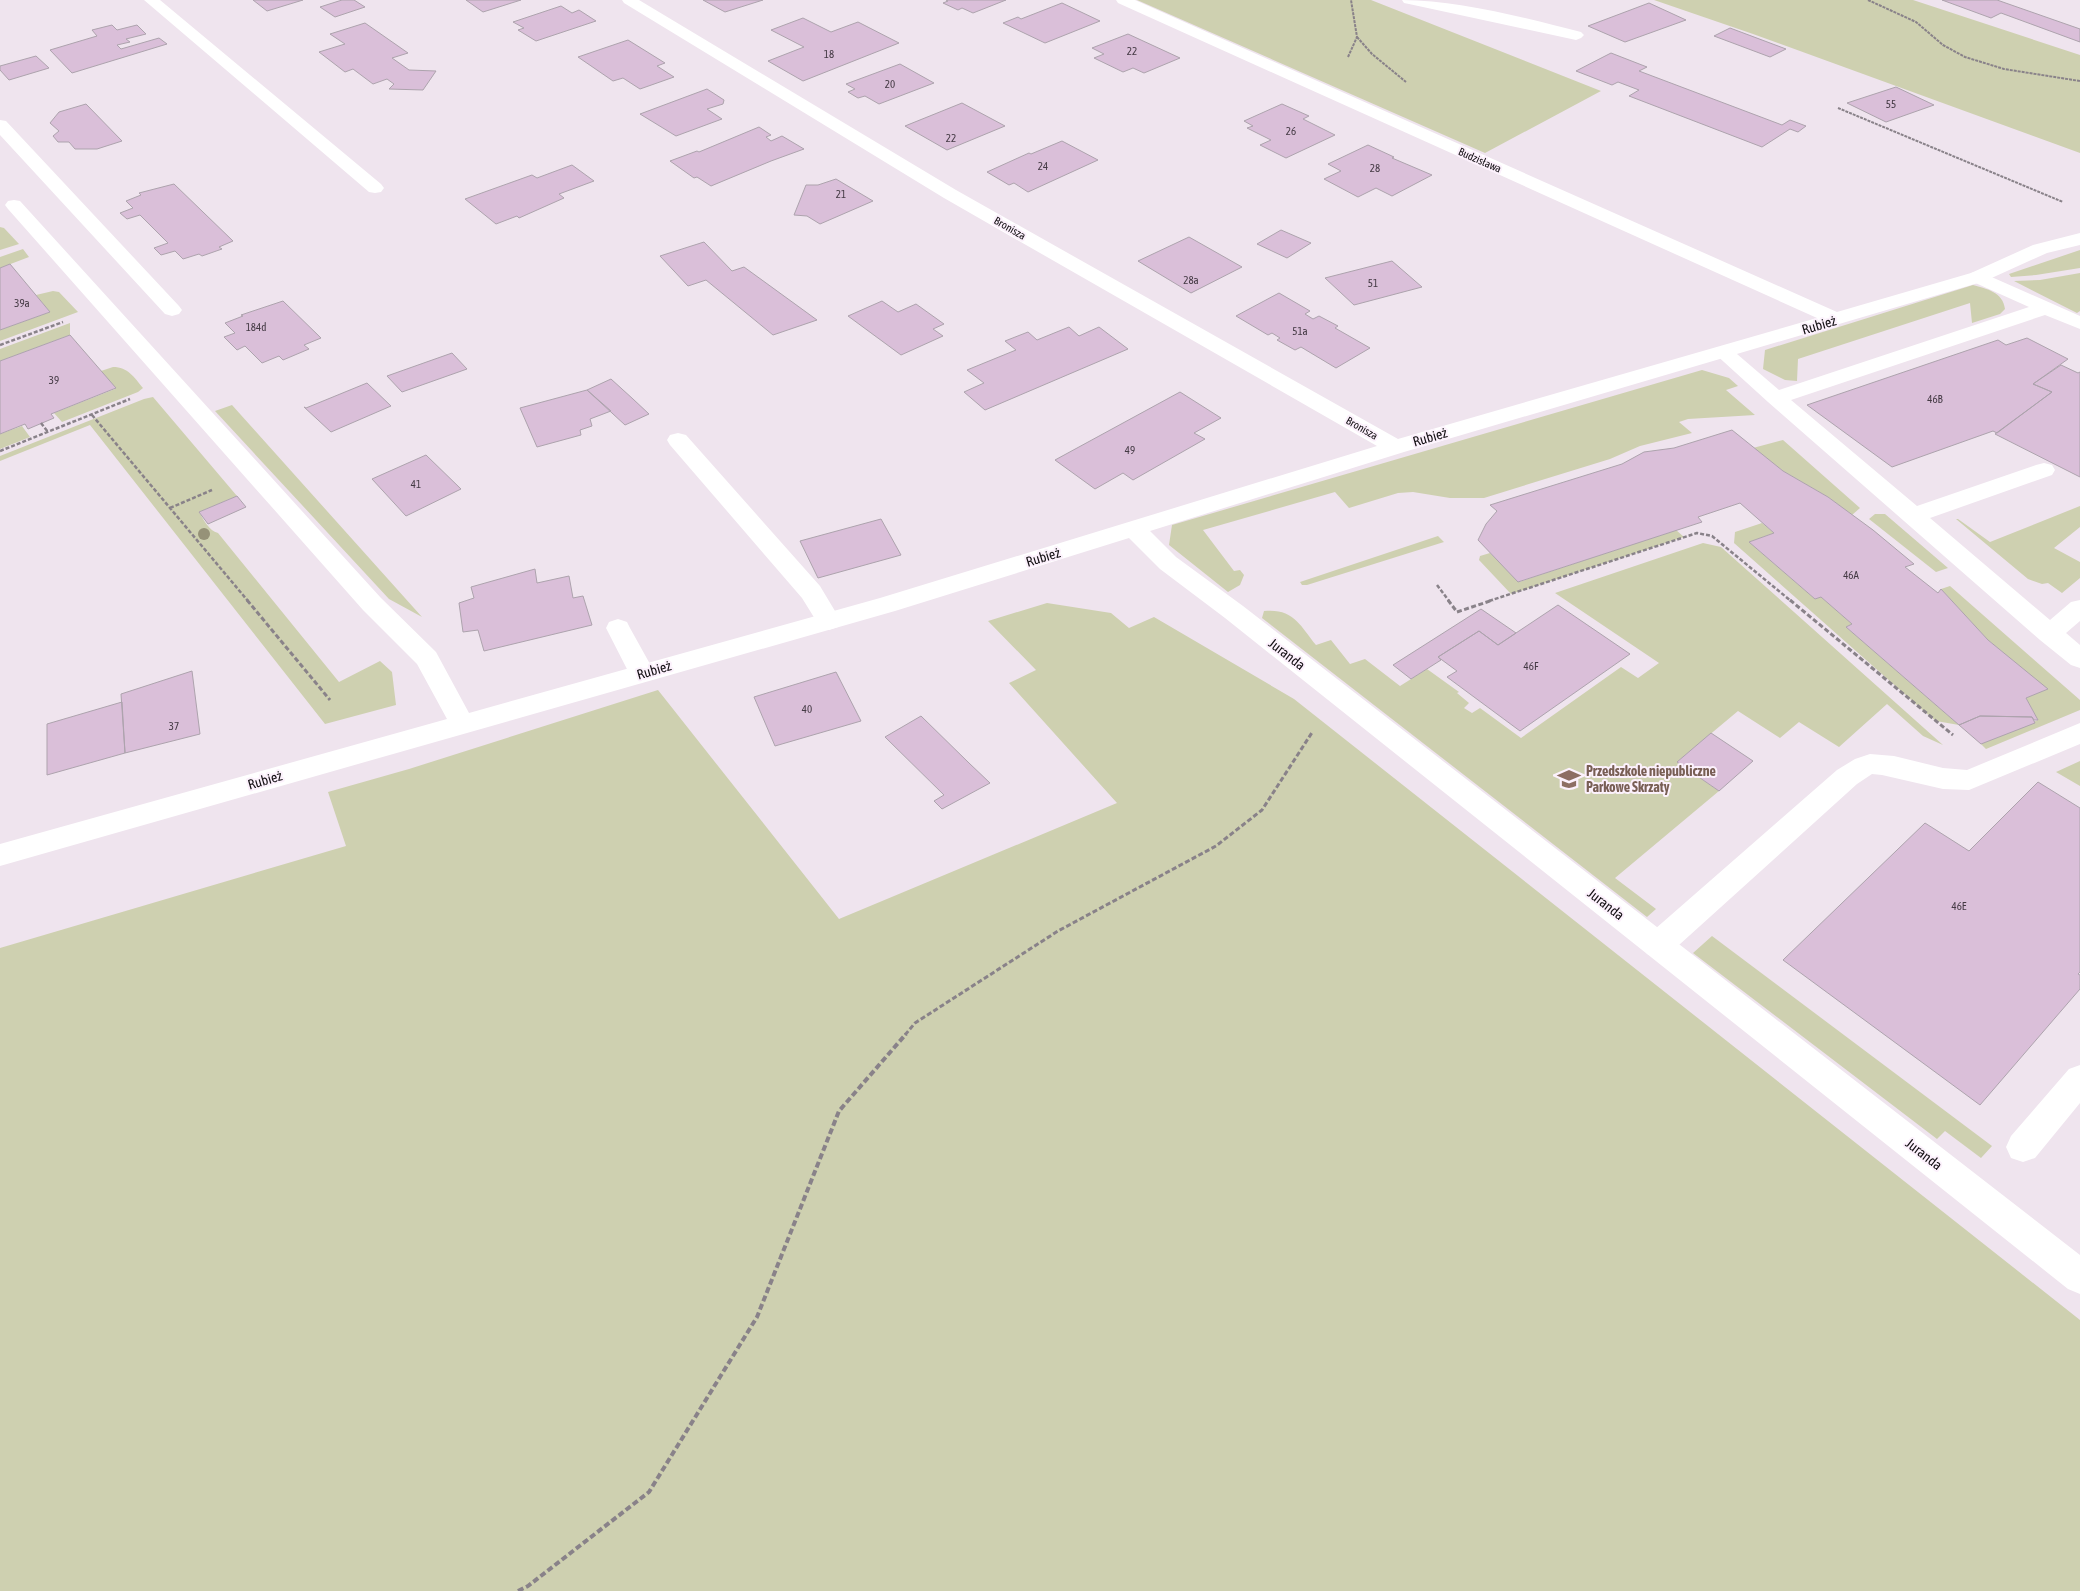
<svg xmlns="http://www.w3.org/2000/svg" width="2080" height="1591" viewBox="0 0 2080 1591" font-family="'Asap Condensed',sans-serif">
<style>
.green{fill:#ced0b0}
.building{fill:#dabfd9;stroke:#ada3ad}
.lines{fill:none;stroke-linecap:round;stroke-linejoin:round}
.path-far3{stroke:#898289;stroke-width:2;stroke-dasharray:3 1;stroke-linecap:butt}
.path-far2{stroke:#898289;stroke-width:2.5;stroke-dasharray:4 2;stroke-linecap:butt}
.path-far1{stroke:#898289;stroke-width:3;stroke-dasharray:5 2.5;stroke-linecap:butt}
.path{stroke:#898289;stroke-width:4;stroke-dasharray:6 3;stroke-linecap:butt}
.service{fill:#fff;fill-rule:evenodd}
.minor{fill:#fff;fill-rule:evenodd}
.tree{fill:#969278}
.labels{text-anchor:middle;stroke-width:4;stroke-linejoin:round;paint-order:stroke}
.number-label{font-size:11px;fill:#443a44}
.far-street-label{font-size:11px;fill:#120e12;stroke:#fcf1fc}
.street-label{font-size:14px;fill:#120e12;stroke:#fcf1fc}
.education-label{font-size:14px;font-weight:bold;fill:#785e54;stroke:#fcf1fc;text-anchor:start}
</style>
<rect width="100%" height="100%" fill="#efe4ee"/>
<path class="green" d="M1137,0h234l230,91 -116,62z
M1654,0h259l167,55v98l-327,-119z
M0,227l4,1 15,16 -19,6z
M23,249l6,8 -29,11v-11z
M2080,250v18l-44,7 -25,2 -2,-3z
M2080,273v38l-3,2 -63,-32 26,-1z
M1973,285c14,4 30,7 32,24l-5,5 -28,9 -2,-20 -172,56 -1,22 -12,-1 -22,-11 2,-19z
M53,291l6,1 19,20 -78,29v-11l50,-18 -14,-17z
M70,323v12l-70,26v-12z
M113,367c15,0 21,10 30,21l-5,4 -76,30 -8,-9 61,-24 -14,-18z
M1702,370l27,8 9,8 -12,4 29,25 -67,4 -9,3 13,11 -52,13 -30,13 -126,39h-34l-37,-6 -15,1 -49,15 -14,-16 -132,38 31,41 6,-1 4,5 -4,10 -12,7 -59,-47 3,-20z
M153,397l84,99 -38,16c5,8 10,19 19,21l121,149 41,-21 12,11 4,33 -71,19 -235,-299 -90,36v-5l144,-57z
M232,405l190,212 -33,-18 -174,-188z
M22,426l8,11 -30,12v-15z
M1783,440l77,68 -8,7 -24,-18 -45,-26 -30,-23z
M2080,506v21l-26,21 26,14v16l-18,15 -14,-10 -6,1 -14,-5 -72,-60h2l32,23z
M1875,514h10l63,54 -12,4 -67,-53z
M1762,523l12,10 -25,9 66,57 6,-2 31,27 -6,3 113,98 -23,-4 -10,-8 -192,-170 1,-11z
M1676,530l8,7 -173,57 -32,-34 1,-4 10,-3 29,29z
M1438,536l6,6 -137,43h-5l-2,-3z
M1703,543l18,4 222,198 -20,-9 -36,-32 -48,43 -40,-25 -19,16 -42,-27 -61,51 42,29 -104,87 41,31 -9,8 -385,-299 2,-7c29,-3 36,14 52,34l15,-5 19,24 15,-5 35,27 27,-17 32,23 -2,1 12,10 -5,5 8,5 8,-5 41,30 100,-71 17,11 21,-15 -104,-70z
M1950,586l130,114v10l-94,39 -5,-5 57,-24 -12,-22 21,-9 -59,-49 -47,-51z
M1047,603l64,10 18,15 25,-11 140,82 786,621v271h-2080v-643l346,-102 -18,-54 81,-23 249,-79 181,229 278,-116 -108,-120 27,-13 -48,-49z
M2080,761v25l-24,-14z
M1712,936l280,210 -11,12 -36,-27 -8,8 -244,-186z"/>
<path class="building" d="M253,0h50l-36,11z
M342,0h12l11,7 -30,10 -15,-10z
M466,0h55l-38,12z
M703,0h60l-38,12z
M946,0h60l-33,13 -11,-5 -4,2 -15,-7 5,-2z
M1942,0h55l83,29v13l-79,-29 -10,5z
M1062,3l38,18 -55,22 -42,-20 15,-6 3,2z
M1649,3l37,17 -61,22 -37,-16z
M561,6l11,7 7,-3 17,11 -60,20 -18,-11 6,-2 -11,-6z
M803,18l28,14 27,-10 41,21 -96,38 -35,-20 36,-14 -33,-17z
M365,23l43,30 -16,5 17,12 27,1 -13,19 -34,-1 5,-5 -7,-5 -14,5 -20,-15 -8,3 -26,-20 26,-8 -15,-10z
M112,25l5,5 20,-5 9,9 -20,5 4,3 -13,3 4,4 38,-11 8,6 -95,29 -22,-23 47,-14 -5,-6z
M1730,28l56,21 -16,8 -56,-21z
M1128,34l52,24 -36,15 -11,-5 -10,4 -29,-14 10,-4 -12,-6z
M628,40l37,23 -8,3 17,11 -34,12 -17,-11 -10,3 -35,-24z
M1611,53l36,14 -8,4 143,54 8,-5 16,6 -8,6 -8,-3 -28,18 -133,-51 10,-6 -21,-8 -6,3 -36,-14z
M36,56l13,12 -40,12 -9,-10v-4z
M900,64l34,19 -55,21 -14,-8 -7,2 -10,-6 7,-3 -9,-5z
M1896,87l38,18 -48,17 -39,-19z
M707,89l17,11 -1,4 -16,5 15,10 -46,17 -36,-22z
M962,103l43,23 -58,24 -42,-24z
M86,104l36,37 -25,8h-22l-6,-7h-11l-5,-6 6,-5 -9,-8 9,-11z
M1282,104l27,12 -6,3 32,16 -49,23 -26,-13 11,-5 -24,-12 6,-2 -9,-5z
M759,127l12,8 -5,2 5,4 11,-5 22,13 -33,12 -60,25 -14,-9 -3,1 -24,-17 27,-10 2,1z
M1062,141l36,19 -70,32 -14,-9 -5,2 -22,-13 42,-19 2,1z
M1368,145l26,12 -2,1 40,17 -40,21 -16,-8 -18,9 -34,-18 17,-8 -13,-7z
M572,165l22,16 -35,13 5,4 -45,20 -2,-2 -21,8 -31,-25 67,-24 5,3z
M836,179l37,22 -53,23 -13,-8 -13,-1 12,-30h12z
M174,184l59,57 -14,6 3,2 -20,7 -3,-2 -16,5 -8,-8 -14,4 -7,-7 14,-5 -28,-28 -13,4 -7,-6 13,-5 -7,-7 15,-6 -2,-2z
M1281,230l30,13 -24,15 -30,-14z
M1189,237l53,30 -51,26 -53,-32z
M704,242l28,29 12,-4 73,53 -44,15 -67,-55 -18,6 -28,-30z
M1392,261l30,26 -68,18 -29,-27z
M10,264l40,48 -50,18v-62z
M1279,293l31,18 -5,3 8,5 6,-3 19,10 -3,2 35,20 -34,20 -35,-21 -6,3 -18,-10 3,-2 -8,-5 -4,2 -32,-19z
M283,301l38,37 -17,7 5,4 -26,11 -4,-4 -17,7 -17,-17 -8,4 -13,-13 11,-4 -10,-10 18,-7 -2,-1z
M882,301l16,11 18,-8 28,20 -11,5 10,7 -42,19 -53,-39z
M1069,327l10,9 20,-9 29,22 -143,61 -21,-18 20,-9 -17,-13 49,-20 -11,-9 23,-9 9,8z
M70,335l46,53 -65,26 3,4 -26,11 -3,-5 -25,10v-73z
M2027,338l41,21 -35,25 19,8 -55,41 -4,-2 -101,36 -85,-62 191,-65 8,5z
M452,353l15,16 -65,23 -15,-16z
M2061,365l17,8 2,-1v105l-85,-43 57,-42 -19,-8z
M611,379l22,20 16,15 -24,11 -38,-35z
M367,383l24,23 -60,26 -27,-25 2,1z
M587,390l24,21 -21,8 2,7 -12,4 1,5 -44,12 -17,-39z
M1180,392l41,26 -27,15 11,6 -72,41 -10,-7 -28,16 -40,-29z
M1732,430l51,41 45,26 45,33 41,34 -9,3 33,26 3,-4 47,51 60,49 -22,9 12,22h-4l-2,-3 -52,-1 -21,9 -113,-98 6,-3 -31,-27 -6,2 -66,-57 25,-9 -34,-30 -42,14 4,5 -184,60 -40,-42 8,-16 11,-13 -7,-6 132,-41 22,-12 30,-4z
M426,455l35,34 -55,27 -34,-37z
M237,496l9,11 -38,17 -9,-12z
M881,519l20,36 -83,23 -18,-37z
M535,569l2,14 32,-7 4,22 10,-2 9,29 -108,26 -6,-21 -15,2 -4,-29 15,-5 -3,-11z
M1558,605l72,49 -110,77 -73,-54 10,-6 -19,-14 41,-26 19,14z
M1481,609l35,24 -18,12 -19,-14 -41,26 3,3 -30,19 -18,-14z
M192,671l8,63 -75,19 -4,-59z
M836,672l25,49 -86,25 -21,-49z
M122,702l3,51 -78,22v-51z
M921,716l48,47 21,20 -48,26 -8,-8 10,-6 -59,-58z
M1980,716l52,1 3,6 -54,21 -22,-19z
M1711,733l42,28 -34,30 -42,-29z
M2038,782l42,26v164l-2,2 2,1v14l-100,116 -197,-145 142,-137 44,28z"/>
<g class="lines">
<path class="path-far3" d="M1868,0l48,22 27,23 22,12 39,12 76,12
M1357,37l15,17 34,28
M1348,57l9,-20 -6,-37
M1838,108l225,94"/>
<path class="path-far2" d="M0,345l63,-23
M92,415l156,186
M41,423l7,9
M0,451l130,-52
M170,508l42,-18
M1437,585l12,16
M1489,601l208,-68 15,3 79,65"/>
<path class="path-far1" d="M247,600l83,100
M1448,600l9,12 36,-12
M1790,600l163,135
M905,1035l10,-12 143,-92 158,-85 46,-36 51,-79"/>
<path class="path" d="M518,1591l10,-5 121,-94 108,-175 82,-206 67,-77"/>
<path class="service" d="M1402,0c56,0 124,18 179,32l3,3 -3,3 -5,2 -167,-36 -5,-1z
M0,120l6,1 173,185 3,4 -3,4 -7,2 -7,-2 -165,-179z
M1978,271l102,45v13l-35,-14 -254,85 126,106 119,-41 8,-2 8,2 3,5 -3,5 -122,43 120,102 21,-18 9,-2v21l-14,12 14,12v23l-9,-3 -31,-25 -272,-238 -55,-50 3,-4 7,-2 7,2 49,42 250,-83 -58,-26 -3,-4 3,-4z
M678,433l8,2 134,151 21,35 -3,6 -9,3 -9,-3 -18,-29 -132,-153 -3,-5 3,-5z
M618,619l9,3 3,6 25,45 -4,7 -9,2 -9,-2 -4,-7 -23,-45 3,-6z
M2080,723v21l-111,46 -26,-1 -61,-14 -10,-1 -15,10 -188,170 -11,4 -11,-4 -4,-9 4,-9 190,-166 18,-11 15,-5 24,2 49,12 24,2z
M2080,1065v38l-45,55 -12,4 -12,-4 -5,-11 5,-11 58,-67z"/>
<path class="minor" d="M144,0h16l221,184 3,4 -3,4 -6,1 -6,-1z
M622,0h17l317,190 442,249 419,-121 -699,-315 -2,-3h19l702,312 134,-39 62,-28 47,-12v12l-33,8 -62,28 -581,171 -254,79 26,26 67,49 837,649v39l-12,-5 -843,-671 -65,-49 -31,-31 -234,73 -895,255v-22l447,-125 -30,-55 -54,-54 -355,-401 -3,-4 3,-4 6,-1 6,1 361,397 55,54 33,61 411,-115 497,-152 -433,-248 -320,-195z"/>
</g>
<circle class="tree" cx="204" cy="534" r="6"/>
<defs>
<symbol id="school-bare" viewBox="-9 -9 18 18"><path d="M0-5L7-2L0 1L-7-2ZM-4 1L0 2.5L4 1V4Q0 6-4 4Z" fill="#8d6e63" stroke="#fcf1fc" stroke-width="2.5" paint-order="stroke"/></symbol>
</defs>
<g fill-rule="evenodd">
<use href="#school-bare" x="1553" y="763" width="32" height="32"/>
</g>
<g class="labels">
<g class="number-label">
<text x="1132" y="55">22</text>
<text x="829" y="58">18</text>
<text x="890" y="88">20</text>
<text x="1891" y="108">55</text>
<text x="1291" y="135">26</text>
<text x="951" y="142">22</text>
<text x="1043" y="170">24</text>
<text x="1375" y="172">28</text>
<text x="841" y="198">21</text>
<text x="1191" y="284">28a</text>
<text x="1373" y="287">51</text>
<text x="22" y="307">39a</text>
<text x="256" y="331">184d</text>
<text x="1300" y="335">51a</text>
<text x="54" y="384">39</text>
<text x="1935" y="403">46B</text>
<text x="1130" y="454">49</text>
<text x="416" y="488">41</text>
<text x="1851" y="579">46A</text>
<text x="1531" y="670">46F</text>
<text x="807" y="713">40</text>
<text x="174" y="730">37</text>
<text x="1959" y="910">46E</text>
</g>
<g class="far-street-label">
<text transform="translate(1480 160) rotate(24)" y="4">Budzisława</text>
<text transform="translate(1010 228) rotate(30)" y="4">Bronisza</text>
<text transform="translate(1362 428) rotate(30)" y="4">Bronisza</text>
</g>
<g class="street-label">
<text transform="translate(1819 325) rotate(-16)" y="5">Rubież</text>
<text transform="translate(1430 437) rotate(-16)" y="5">Rubież</text>
<text transform="translate(1043 557) rotate(-17)" y="5">Rubież</text>
<text transform="translate(1287 654) rotate(38)" y="5">Juranda</text>
<text transform="translate(654 670) rotate(-16)" y="5">Rubież</text>
<text transform="translate(265 780) rotate(-16)" y="5">Rubież</text>
<text transform="translate(1606 904) rotate(38)" y="5">Juranda</text>
<text transform="translate(1924 1154) rotate(38)" y="5">Juranda</text>
</g>
<g class="education-label">
<text x="1586" y="776">Przedszkole niepubliczne<tspan x="1586" dy="16">Parkowe Skrzaty</tspan></text>
</g>
</g>
</svg>
